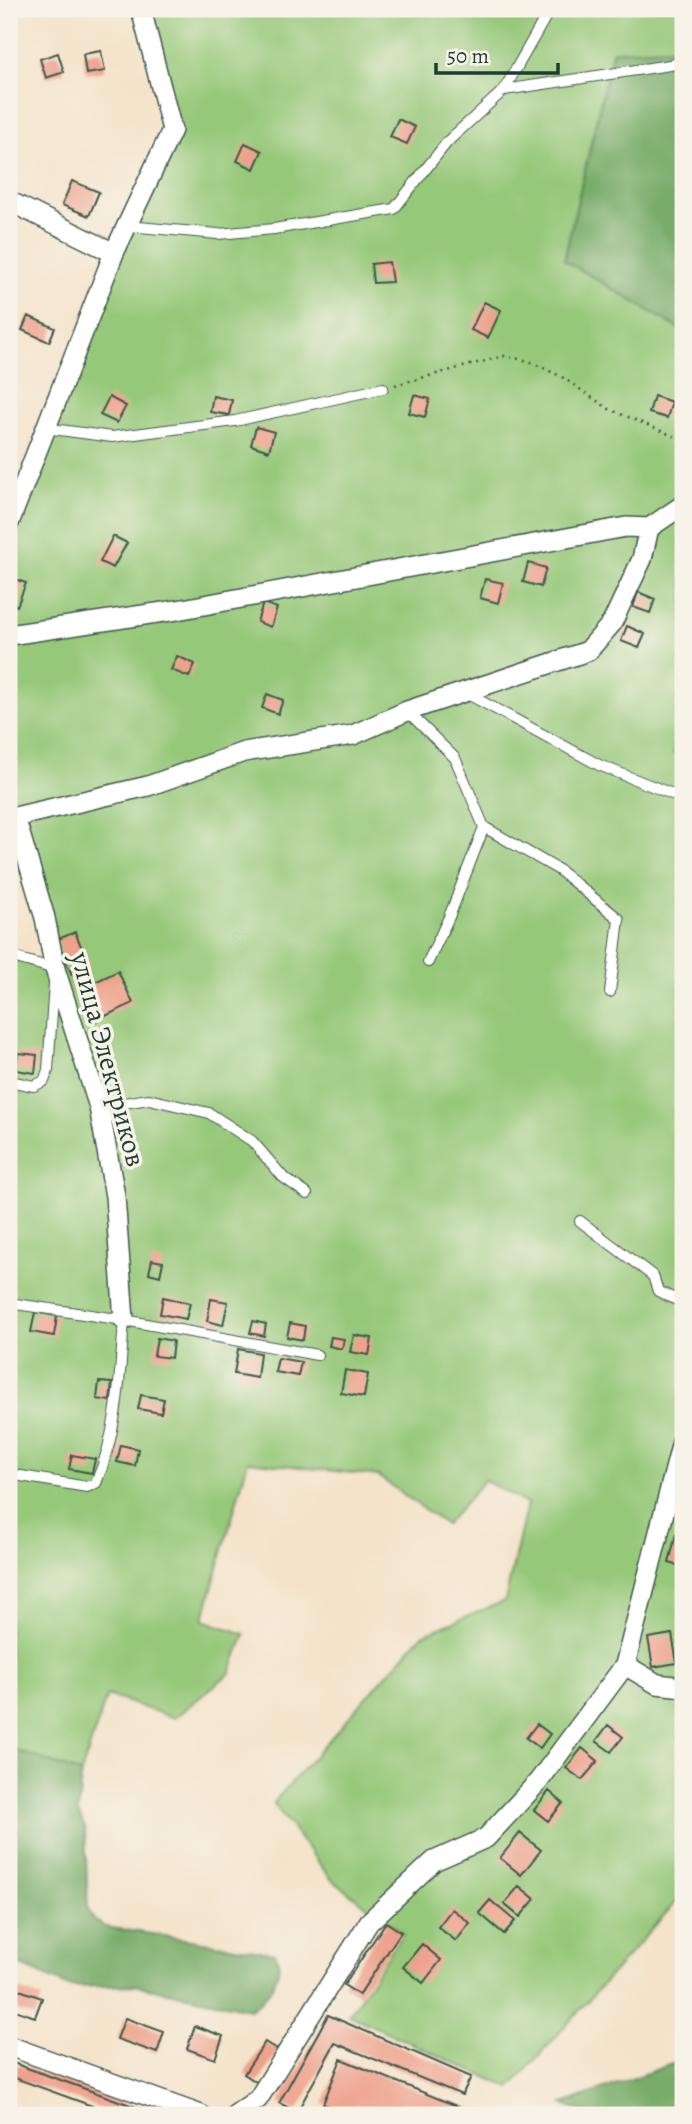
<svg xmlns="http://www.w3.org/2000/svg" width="692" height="2124" viewBox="0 0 692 2124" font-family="Alegreya,serif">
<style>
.green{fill:#96c879;stroke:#5a8256;stroke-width:2}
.forest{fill:#78ac69;stroke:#4c744e;stroke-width:2}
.building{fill:#eea18c}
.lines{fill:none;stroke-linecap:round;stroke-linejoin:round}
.service-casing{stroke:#3f564a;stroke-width:12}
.minor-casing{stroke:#3f564a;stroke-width:22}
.path{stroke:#3f564a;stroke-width:2.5;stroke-dasharray:2 5;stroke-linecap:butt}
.service{stroke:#fff;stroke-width:10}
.minor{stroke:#fff;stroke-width:19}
.labels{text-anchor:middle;stroke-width:7;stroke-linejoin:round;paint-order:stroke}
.street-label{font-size:28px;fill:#1f3d34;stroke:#f7f3e8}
</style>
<rect width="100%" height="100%" fill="#f7f3e8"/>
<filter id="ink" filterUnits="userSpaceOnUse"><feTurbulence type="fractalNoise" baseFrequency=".0143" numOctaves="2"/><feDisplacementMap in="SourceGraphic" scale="14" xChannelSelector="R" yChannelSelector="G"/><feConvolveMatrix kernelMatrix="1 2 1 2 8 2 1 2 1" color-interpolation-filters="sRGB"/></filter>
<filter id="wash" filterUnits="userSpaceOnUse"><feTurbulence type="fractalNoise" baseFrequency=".00686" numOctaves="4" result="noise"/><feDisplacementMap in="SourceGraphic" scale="28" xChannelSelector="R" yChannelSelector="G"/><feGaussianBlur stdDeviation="1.57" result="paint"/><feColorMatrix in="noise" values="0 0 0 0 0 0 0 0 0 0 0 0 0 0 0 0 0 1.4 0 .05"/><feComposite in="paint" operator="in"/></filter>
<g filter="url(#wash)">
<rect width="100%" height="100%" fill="#f4e3ca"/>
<path class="green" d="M141,9h542v38l-71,5 -48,208 119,71v370l-10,52 10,1v1140l-173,194 -161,-73 54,-82 -72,-54 -58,-76 149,-168 83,-34 22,-97 -43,-24 -38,45 -68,-49 -130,-15 -45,159 42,14 -15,39 -56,45 -67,-23 -26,78 -72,-25v-792l45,13 -45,-153v-293l162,-393z"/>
<path class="forest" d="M683,47v284l-119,-71 49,-209z
M9,1748l72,25 -3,40 7,15 3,81 6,11 12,7 169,26c11,18 -8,49 -26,56l-115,-24 -65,2 -60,-27z
M683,2060v55h-91l-29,-11z"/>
<g id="blocks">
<path class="building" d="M101,51l4,20 -19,3 -3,-20z
M58,53l6,19 -18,6 -6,-19z
M398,119l17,8 -8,17 -17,-7z
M245,143l17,8 -8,18 -17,-8z
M72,181l27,11 -10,24 -27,-11z
M389,262l3,20 -19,1 -2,-19z
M484,302l17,8 -13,28 -17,-8z
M28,316l27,12 -6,14 -27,-12z
M414,395l16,4 -5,18 -16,-4z
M213,396l19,4 -3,15 -19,-3z
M654,396l18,6 -5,16 -18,-5z
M109,397l17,9 -9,17 -17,-8z
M256,427l18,5 -5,19 -18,-6z
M113,536l14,7 -14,25 -13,-6z
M528,563l18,5 -5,19 -18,-5z
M9,577l17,6 -9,23 -8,-3z
M485,579l18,4 -5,20 -18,-5z
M638,592l17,7 -5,14 -17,-6z
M263,603l14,5 -6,19 -14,-5z
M627,626l18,8 -6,14 -18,-7z
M177,656l18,8 -6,13 -18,-7z
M267,694l16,6 -5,14 -16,-6z
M75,932l15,35 -18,8 -16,-35z
M118,971l15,32 -38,18 -15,-32z
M18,1053l19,2 -2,18 -19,-3z
M152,1260l11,2 -3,14 -11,-3z
M163,1297l27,6 -4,16 -26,-5z
M211,1299l17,3 -5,23 -16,-4z
M35,1312l22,4 -3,20 -23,-4z
M253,1321l13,3 -2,12 -14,-3z
M290,1323l15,3 -2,14 -16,-3z
M354,1335l18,3 -3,17 -19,-3z
M331,1337l13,2 -2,10 -13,-3z
M157,1338l16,3 -2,17 -17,-2z
M238,1349l22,4 -3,25 -23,-4z
M278,1358l23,4 -3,14 -23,-4z
M345,1370l23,4 -4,23 -23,-4z
M99,1382l13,1 -2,18 -13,-2z
M141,1395l23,4 -3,14 -23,-4z
M121,1445l17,4 -3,17 -18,-4z
M72,1455l23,4 -3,14 -23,-4z
M676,1534l7,2v31l-14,-4z
M672,1634l5,29 -24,4 -5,-29z
M537,1724l13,10 -10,14 -14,-10z
M608,1725l15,12 -12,15 -15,-11z
M582,1748l16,13 -16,19 -16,-12z
M549,1791l14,12 -15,18 -14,-11z
M520,1833l21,17 -20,25 -21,-17z
M519,1886l16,13 -15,18 -16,-13z
M490,1900l25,21 -11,13 -25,-21z
M452,1909l18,14 -14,18 -18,-14z
M386,1922l15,10 -42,63 -15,-10z
M422,1944l19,16 -18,23 -20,-16z
M14,1988l28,10 -7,19 -26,-9z
M328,2015l143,62 -9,18 -127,-52 -38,69 -18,-9z
M125,2018l39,14 -7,21 -40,-14z
M195,2026l28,10 -8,23 -28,-10z
M265,2042l14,9 -21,32 -14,-9z
M341,2059l123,50 -2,6h-111l-28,-11z
M13,2063l145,52h-41l-108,-39z"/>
</g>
</g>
<g filter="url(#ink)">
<use href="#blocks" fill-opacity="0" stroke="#3f564a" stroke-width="2"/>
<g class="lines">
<defs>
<path id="service" d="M504,90l179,-27
M127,226l91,8 56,-5 120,-20 54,-68 56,-51 46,-81
M45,428l67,9 123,-16 148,-33
M466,693l133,72 83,33
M407,711l48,47 29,69 75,43 60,49 -9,73
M9,956l46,13 -7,101 -4,11 -10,5 -25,-5
M428,962l21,-45 35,-90
M99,1107l50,-8 60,14 43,28 31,36 24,17
M580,1221l73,55 5,15 25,12
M9,1303l115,17 193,35
M9,1474l78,13 9,-4c22,-51 24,-108 28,-163"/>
<path id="minor" d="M9,201l105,52
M9,523l105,-270 58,-123 -31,-121
M9,635l168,-25 449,-83 23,1
M9,816l6,1 133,-31 96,-34 109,-17 54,-24 181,-60 24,-28 30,-64 7,-31 34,-23
M15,817l30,101 10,51 44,138 16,89 9,124
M625,1665l32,19 26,3
M9,2046l192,69
M235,2115l23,-16 111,-177 65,-61 52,-23 52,-56 87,-117 58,-227"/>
</defs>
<use href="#service" class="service-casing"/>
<use href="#minor" class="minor-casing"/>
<path class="path" d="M683,177l-5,15 5,70
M395,385l109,-29 25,5 33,16 47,32 74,31"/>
<use href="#service" class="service"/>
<use href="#minor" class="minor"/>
</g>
</g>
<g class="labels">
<g class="street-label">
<text transform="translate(109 1059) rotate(75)" y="10">улица Электриков</text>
</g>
</g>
<rect width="692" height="2124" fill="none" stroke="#f7f3e8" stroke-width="35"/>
<path d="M436 63v10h122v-10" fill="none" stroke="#1f3d34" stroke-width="3.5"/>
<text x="447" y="63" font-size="21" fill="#1f3d34" stroke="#f7f3e8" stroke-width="5" paint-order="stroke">50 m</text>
</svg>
